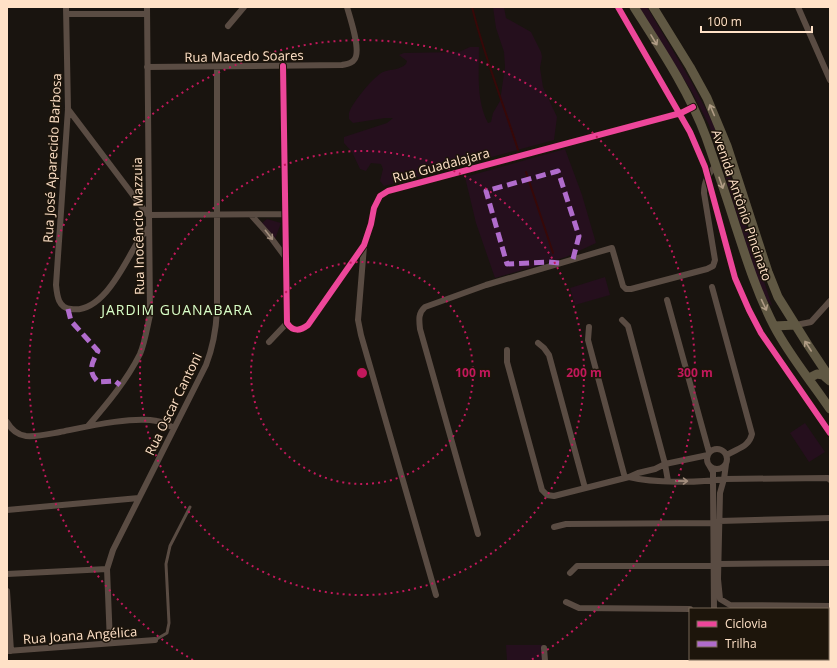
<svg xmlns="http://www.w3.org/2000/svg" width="837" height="668" viewBox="0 0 837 668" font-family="'Open Sans',sans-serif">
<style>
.green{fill:#250f1d}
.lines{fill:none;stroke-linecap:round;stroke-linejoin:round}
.stream{stroke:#370808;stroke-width:2}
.lane{stroke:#5a4c43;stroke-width:3}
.street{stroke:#5a4c43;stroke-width:6}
.primary{stroke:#605843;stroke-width:9}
.quiet{stroke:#b06ccc;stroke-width:5;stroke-dasharray:10 5;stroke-linecap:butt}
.cycleway-casing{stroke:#1d150b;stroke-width:8}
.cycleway{stroke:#ed469a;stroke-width:6}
.oneway{stroke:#b09c85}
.oneway2{stroke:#a48f7e}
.ring{fill:none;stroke:#c2185b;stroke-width:2;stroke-dasharray:2 4}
.labels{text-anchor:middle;stroke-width:3;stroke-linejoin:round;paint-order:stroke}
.street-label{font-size:13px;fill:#ffe1c7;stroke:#1d150b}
.neighbourhood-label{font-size:14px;letter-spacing:1px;fill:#d8ffc9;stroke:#1d150b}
.centre{fill:#c2185b;stroke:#1d150b;stroke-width:2}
.ring-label{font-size:12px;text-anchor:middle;font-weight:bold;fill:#c2185b;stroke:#1d150b;stroke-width:3;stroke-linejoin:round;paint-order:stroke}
</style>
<rect width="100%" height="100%" fill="#19140f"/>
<path class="green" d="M493,7h11l2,11 25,14 10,20 1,5 -2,11 3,19 14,30 -3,23 -170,46 -4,-5 3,-12 -2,-5 -10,-1 -5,8 -6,-2 -8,-17 -8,-9v-6l43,-14 6,-5h-8l-32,5 -4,-4c0,-2 0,-4 0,-6 3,-10 25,-37 34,-41 8,-3 17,-2 23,-8l1,-3 -8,-6 5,-2 55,-1 11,-5h9c0,26 -3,53 9,76l3,-1 2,-9 7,-12 5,-34 -1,-15 -8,-24z
M639,7h8l44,74 22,42 59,183 -9,-9 -54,-172 -17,-33z
M565,149l17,46 14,48 -30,14 -71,21 -19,-55 -11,-46z
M267,219l14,4 -6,16 -13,-16z
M605,277l5,18 -35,10 -5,-17z
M805,423l20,29 -16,10 -19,-29z
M506,645h37l1,16h-37z"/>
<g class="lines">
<path class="stream" d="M472,7c12,49 31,95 46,143
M526,172l27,81"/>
<path class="lane" d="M155,640l12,-7 2,-10 -3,-59 4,-18 20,-39"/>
<path class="street" d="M66,7l2,102 -12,176c1,10 2,23 15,24 31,5 53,-44 66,-66 3,-6 8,-10 11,-15
M798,7l32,73
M67,14h80
M228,26l16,-19
M283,66l4,257c6,9 13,8 21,2l56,-80 7,-21 3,-16 6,-12 8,-5 293,-78 12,-6
M147,67l195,-2c4,-1 9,-1 12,-5 8,-8 -4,-42 -7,-53
M68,109l80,106 138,-1
M251,215l18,20 17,23
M364,246l-6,74 3,15 75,260
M712,287l40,147c-3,13 -14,14 -25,21
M667,300l42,152
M622,320l6,6 37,138 3,17
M796,325l15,-3 19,-21
M589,327l-1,13 37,138
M269,342l18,-19
M538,343l6,5 5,7 36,133
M507,350v12l35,128 5,5 7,1 75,-19 9,-4 17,-4 10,-5 43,-9
M7,422c4,7 11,13 19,14 11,1 23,-2 34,-4 25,-5 72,-16 97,-11 6,1 11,4 17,7
M88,426c19,-22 39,-46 52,-72 5,-12 7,-26 10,-39l-3,-308
M707 459a10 10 0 1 1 20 0a10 10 0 1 1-20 0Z
M726,464l-2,15 -4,14 -2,86 2,20 10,6 100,1
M709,465l4,7v9l1,128
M629,477c25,6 69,6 95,2l104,-1 2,2
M7,510l132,-12
M554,527l12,-3 147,-1 6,-2 111,-3
M478,534l-58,-205c-1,-9 -2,-16 5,-22l61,-22 126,-37 11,38 3,3h5l76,-20 6,-3 2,-6 -11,-67c0,-12 4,-18 11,-27
M570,573l7,-7h136l5,-2 112,-1
M7,574l100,-5
M7,591l4,60
M566,602l13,6 111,1
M828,612h2
M110,643l-3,-74 6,-19 93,-185c7,-18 10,-35 11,-54v-244
M544,648l1,13
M7,651l148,-11"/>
<path class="primary" d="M634,7c26,41 55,84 72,130 10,29 20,58 29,87 11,34 22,69 39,102 15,29 37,55 56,83
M653,7l37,60 17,31 20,48 41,126 10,25 30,48 22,33
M774,326l22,-1
M809,378l8,-4 6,1 7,6"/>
<path class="quiet" d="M559,263l-10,-1 -42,2 -21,-73 72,-20 21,65 -6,23
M68,309l3,12 27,30c-6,12 -11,20 0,31l17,-1 5,4"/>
<defs>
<path id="cycleway" d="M618,7l72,125 15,35 30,111 14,32 12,23 69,100
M283,66l4,257c6,9 13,8 21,2l56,-80 7,-21 3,-16 6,-12 8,-5 293,-78 12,-6"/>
</defs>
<use href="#cycleway" class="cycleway-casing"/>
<use href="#cycleway" class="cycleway"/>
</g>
<defs><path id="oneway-shaft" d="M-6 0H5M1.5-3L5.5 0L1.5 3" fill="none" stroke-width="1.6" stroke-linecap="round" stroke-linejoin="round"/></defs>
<g class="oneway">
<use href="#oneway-shaft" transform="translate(654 40) rotate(59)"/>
<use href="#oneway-shaft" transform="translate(712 110) rotate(-113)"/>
<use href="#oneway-shaft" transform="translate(721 183) rotate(71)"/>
<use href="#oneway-shaft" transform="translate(764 305) rotate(65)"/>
<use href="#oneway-shaft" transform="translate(808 346) rotate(-123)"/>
</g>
<g class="oneway2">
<use href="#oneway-shaft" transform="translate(269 235) rotate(52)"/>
<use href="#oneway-shaft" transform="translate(682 481) rotate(1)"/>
</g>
<g class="ring">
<circle cx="362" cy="373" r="111"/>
<circle cx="362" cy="373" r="222"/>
<path d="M193 660A333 333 0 1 1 531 660"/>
</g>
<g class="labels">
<g class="street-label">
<text transform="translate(244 56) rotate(-1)" y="5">Rua Macedo Soares</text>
<text transform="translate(52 158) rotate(-87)" y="5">Rua José Aparecido Barbosa</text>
<text transform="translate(441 165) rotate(-15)" y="5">Rua Guadalajara</text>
<text transform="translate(742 205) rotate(71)" y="5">Avenida Antônio Pincinato</text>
<text transform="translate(138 226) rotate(-91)" y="5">Rua Inocêncio Mazzuia</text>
<text transform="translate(173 404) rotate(-64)" y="5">Rua Oscar Cantoni</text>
<text transform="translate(80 635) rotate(-4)" y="5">Rua Joana Angélica</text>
</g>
<g class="neighbourhood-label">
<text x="177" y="315">JARDIM GUANABARA</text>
</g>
</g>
<circle cx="362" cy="373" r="6" class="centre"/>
<g class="ring-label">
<text x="473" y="377">100 m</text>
<text x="584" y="377">200 m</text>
<text x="695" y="377">300 m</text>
</g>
<rect width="837" height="668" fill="none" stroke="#ffe1c7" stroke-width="16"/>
<rect x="689" y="608" width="140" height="52" fill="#1d150b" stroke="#776756"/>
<rect x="697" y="621" width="20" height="6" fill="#ed469a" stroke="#776756"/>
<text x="725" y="628" font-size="12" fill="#ffe1c7">Ciclovia</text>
<rect x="697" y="641" width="20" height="6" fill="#b06ccc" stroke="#776756"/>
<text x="725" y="648" font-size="12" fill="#ffe1c7">Trilha</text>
<path d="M701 26v6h111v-6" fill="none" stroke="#ffe1c7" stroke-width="2"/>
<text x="707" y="26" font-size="12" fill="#ffe1c7" stroke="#1d150b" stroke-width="3" paint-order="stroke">100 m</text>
</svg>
